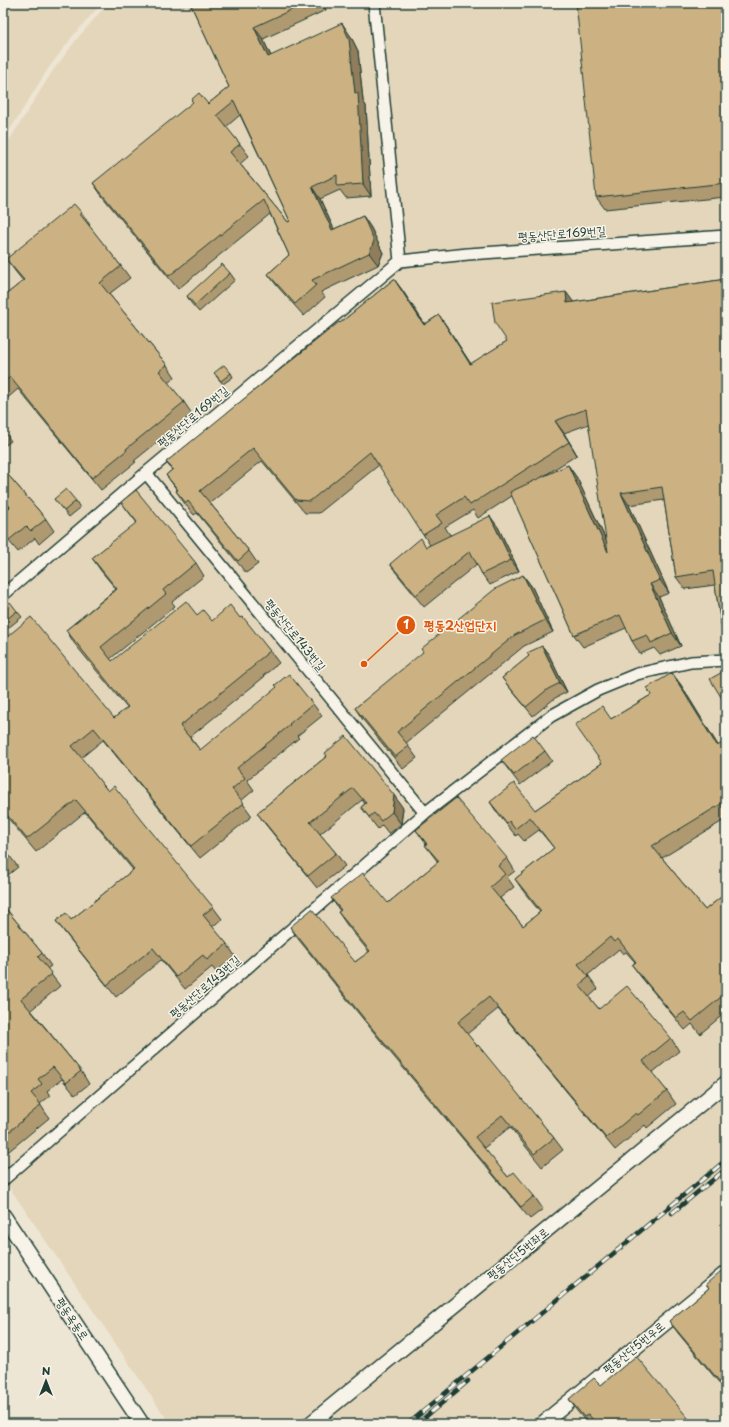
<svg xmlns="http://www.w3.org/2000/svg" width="729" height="1427" viewBox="0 0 729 1427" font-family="'Playpen Sans','Poor Story',sans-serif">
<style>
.built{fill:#e4d6bb}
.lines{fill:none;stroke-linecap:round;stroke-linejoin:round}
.minor-casing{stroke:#1f3d34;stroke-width:14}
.tertiary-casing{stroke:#1f3d34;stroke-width:17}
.minor{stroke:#f7f3e8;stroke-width:11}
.tertiary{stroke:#f7f3e8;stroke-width:14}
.rail-casing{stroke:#1f3d34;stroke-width:4.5}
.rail{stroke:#f7f3e8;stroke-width:3;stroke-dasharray:9;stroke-linecap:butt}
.wall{fill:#af9970;stroke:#1f3d34;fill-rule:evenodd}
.shaded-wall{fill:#8f7d5b;stroke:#1f3d34}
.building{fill:#ccb282;stroke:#1f3d34;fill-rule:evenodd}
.labels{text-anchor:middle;stroke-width:3;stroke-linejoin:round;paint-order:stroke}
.street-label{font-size:12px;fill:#1f3d34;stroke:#f7f3e8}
.leader{fill:none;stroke:#de580e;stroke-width:1.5}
.callout-dot{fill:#de580e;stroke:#f7f3e8;stroke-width:1.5}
.mark-label{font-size:12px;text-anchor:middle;font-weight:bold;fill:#fff}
.callout-label{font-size:13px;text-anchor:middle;font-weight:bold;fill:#de580e;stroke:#f7f3e8;stroke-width:3;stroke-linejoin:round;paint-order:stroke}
</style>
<rect width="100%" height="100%" fill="#eee6d4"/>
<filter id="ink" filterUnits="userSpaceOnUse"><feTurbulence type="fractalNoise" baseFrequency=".025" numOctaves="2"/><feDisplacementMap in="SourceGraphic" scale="8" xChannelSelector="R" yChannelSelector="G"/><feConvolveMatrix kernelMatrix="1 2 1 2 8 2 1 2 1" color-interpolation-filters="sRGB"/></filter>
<g filter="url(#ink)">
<path class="built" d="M3,3h99l-30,34 -24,32 -45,72z
M108,3h618v1421h-556l-167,-246v-1028l49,-78 24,-32z"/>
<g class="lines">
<defs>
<path id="minor" d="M374,3l26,258
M146,473l279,340
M3,595l143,-122 254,-212 68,-7 258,-18
M3,1180l422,-367 126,-97 47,-26 39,-16 54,-12 35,-2"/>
<path id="tertiary" d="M3,1215l139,209
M310,1424l416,-341
M542,1424l184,-151"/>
</defs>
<use href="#minor" class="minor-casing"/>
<use href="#tertiary" class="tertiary-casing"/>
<use href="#minor" class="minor"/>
<use href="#tertiary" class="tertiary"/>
<defs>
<path id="rail" d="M672,1213l54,-44
M408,1424l318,-264
M417,1424l51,-43"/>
</defs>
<use href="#rail" class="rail-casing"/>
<use href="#rail" class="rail"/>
</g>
<path class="wall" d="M190,3h133l3,7 -63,29 8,17 79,-21 8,16 5,50 3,5 5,90 -25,2 -6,-8 -20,9 14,30 29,-13 8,12 12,25 -5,12 -57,27 4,5 -21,19 -27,-30 -9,-12 21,-19 -19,-41 -92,75 -76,-93 -9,-13 115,-79 21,-17zM240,115l50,106 -2,1 -48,-58 9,-8 -9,-12 -14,-17z
M726,3v194l-121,12 -9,-12z
M82,213l8,12 -1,1 32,40 9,12 -21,16 58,71 8,12 -7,6 16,19 8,12 -58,47 2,1 -35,28 -83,-101 -15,13v-105l20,-16 -8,-10 -9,-12z
M230,273l5,7 -36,32 -8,-9 -4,-7z
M394,279l31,45 14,-9 32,49 36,-23 59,-49 7,10 153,-23v354l-5,-8 -6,-40 -30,4 -9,-12 -12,-77 -35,5 40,88 -10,4 22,49 -21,9 -6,-7 -14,6 -8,-13 -6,-13 -43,19 -9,-12 -62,-139 -34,22 -5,-8 -28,17 5,8 48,-8 21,44 -29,14 -8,-11 -5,-10 -53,43 -26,-32 -8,-11 40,-19 -51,-80 -60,48h-14l-43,-52 -52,42 39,48 9,13 -12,9 -49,-60 -3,2 -9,-11 -9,-13 1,-1 -11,-15 6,-5 -6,-8 174,-139zM589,424l18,118 -30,-64 -9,-13 -26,12 35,-22 -13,-22z
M231,373l2,4 -10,7 -7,-8z
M3,430l8,11 -8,6z
M3,469l43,50 8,12 -15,13 -4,-6 -17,14 -15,-18v-22l6,-5 -2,-2 -2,1 -2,-3z
M54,499l22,2 4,7 -11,9z
M121,502l75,61 8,13 -32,26 3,4 -65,53 2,2 85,-46 15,6 28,-3 30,33 9,12 -16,13 1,1 -74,60 10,13 113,-46 9,12 -25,20 2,2 -52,42 7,10 -13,11 11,15 -52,42 -97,-118 -22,18 27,33 105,116 9,12 -10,8 15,17 8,12 -19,16 -4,-5 -27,22 -24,-29 -45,37 -51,-64 -9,-12 15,-1 62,-50 -48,-58 -49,40 -29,-35 -4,3v-180l111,78 13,-10 -53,-65 -8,-13 50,-41 -15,-18 -9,-13 45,-35z
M523,575l9,12 21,45 -29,14 -118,97 11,15 -14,11 -40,-49 -8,-12z
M3,608l14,3 5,6 -19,15z
M542,646l7,9 18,37 -12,6 -22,18 -24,-29 -7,-9z
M672,673l9,12 37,61 8,-5v78l-64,39 43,52 21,-17v119l-26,22 -8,-10 -7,6 -44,-53 -9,-12 3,-3 -9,-10 -3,2 -4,-5 -31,26 10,14 -9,8 10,12 72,29 8,13 -27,22 15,18 9,13 -29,24 -2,-3 -30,25 -117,-141 -31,25 87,104 9,12 -21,17 -32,-40 -26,21 24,29 26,19 9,13 -13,10 -141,-168 -90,-111 -9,-13 65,35 14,-10 -22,-27 -9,-13 2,-1 -9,-13 57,5 50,-41 -13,-17 1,-1 -10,-14 91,28 8,13 -8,6 7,10 -14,11 23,28 17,-14 -16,-20 -9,-13 39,-31 -15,-18 -15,11 -6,-7 -2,2 -18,-22 -8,-12 45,8 67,-47 9,-44 40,-24z
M545,751l7,10 -32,24 -19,-25z
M327,756l76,52 -2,16 -12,10 -7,-9 -4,4 -17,-22 4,-3 -3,-4 -42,34 16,19 9,13 -28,22 -51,-63 -9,-12z
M3,847l15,20 -15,12z
M3,905l39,48 9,13 -4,3 13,17 -29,24 50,61 8,13 -14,11 -13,-16 -15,12 3,5 -10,8 9,14 -46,38z
M726,1278v113l-48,-58 -9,-12 40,-33 -3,-4z
M601,1385l92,39h-105l-11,-13 -8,-12z"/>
<path class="shaded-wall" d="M321,3h2l3,7z
M342,23l8,12 8,16 5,50 3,5 5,90 -8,-12 -8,-91z
M254,27l9,12 14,31 -9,-13z
M312,187l8,12 20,43 -8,-12z
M363,216l8,12 12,25 -5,12 -9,-12z
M394,279l9,12 30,46 -9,-12z
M566,292l9,12 -8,-1z
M439,315l9,13 31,49 -9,-13z
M555,421l9,12 13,22 -8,-13z
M568,465l9,13 40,86 -9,-12z
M621,493l8,12 40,88 -9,-13z
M490,516l8,11 21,44 -8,-11z
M523,575l9,12 21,45 -8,-12z
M650,584l9,13 22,49 -9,-13z
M542,646l7,9 18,37 -7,-9z
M672,673l9,12 45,73 -9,-12z
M394,795l9,13 -2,16 -9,-12z"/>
<path class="building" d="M190,3h116l-52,24 14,30 74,-34 7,16 6,54h3l5,91 -26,2v-11l-25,12 20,43 31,-14 11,25 -5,12 -57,27 4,5 -21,19 -27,-30 21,-19 -25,-55 -95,76 -76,-93 100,-81 -2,-2 8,-7 9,11 21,-17zM234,101l56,120 -2,1 -58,-70 10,-8 -23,-29z
M576,3h150v180l-130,14z
M74,204l8,9 -2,1 41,52 -21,17 67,82 -8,6 25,31 -58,47 1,1 -35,28 -82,-101 -7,6v-86l21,-17 -18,-21z
M222,264l8,9 -35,32 -8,-9z
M394,279l30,46 15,-10 31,49 37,-23 -12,-18 -3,-21 74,-10 1,11 159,-24v346h-5l-8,-54 -37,6 -14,-90 -41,6 39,87 -10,4 22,49 -21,10 -4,-8 -15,6 -12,-26 -46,20 -64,-143 58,-27 40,87 -22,-143 -31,12 14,21 -99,63 -6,-8 -28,18 6,8 -19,12 -53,-83 -60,49 -14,-1 -43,-52 -53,43 49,60 -11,10 -50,-60 -2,2 -10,-12 2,-1 -12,-15 7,-6 -7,-7 173,-140 1,1z
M224,365l7,8 -10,8 -7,-8z
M3,469l43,50 -15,12 -5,-5 -17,14 -6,-8v-20l7,-5 -7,-9z
M66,489l10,12 -12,10 -10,-12z
M136,490l60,73 -33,27 3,4 -65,53 11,14 74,-60 11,14 6,-5 9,11 18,-16 10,13 3,-1 27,34 -16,13 1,1 -75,61 20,24 77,-63 -2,-2 14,-11 24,30 -24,20 1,1 -53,43 8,10 -13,11 12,14 -53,43 -97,-118 -22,18 36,45 6,-5 99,121 -10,8 24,29 -20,16 -4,-5 -27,22 -23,-29 -46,37 -51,-64 10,-8 5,7 63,-51 -58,-69 -49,39 -24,-29v-170l28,-23 83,101 14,-11 -62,-77 51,-41 -25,-31 45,-36 -16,-20z
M490,516l21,44 -29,14 -12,-23 -54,44 -26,-31 31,-26 5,9z
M523,575l22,45 -30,15 -118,97 12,14 -14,11 -40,-49 68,-56 -2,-3 74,-60z
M10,602l7,9 -14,11v-14z
M542,646l18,37 -12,6 -22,18 -24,-29 27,-22 -2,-3z
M726,670v35l-16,-26z
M672,673l45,73 9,-5v60l-74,45 53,64 21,-17v100l-34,28 -8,-9 -8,6 -44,-53 4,-3 -18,-23 -4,3 -4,-5 -32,27 11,13 -10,8 20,24 28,-23 44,52 -28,23 24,30 -29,24 -2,-2 -30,25 -117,-141 -31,25 19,24 1,-1 76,93 -20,16 -32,-39 -27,22 33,40 6,-5 20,24 -13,11 -141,-169 -90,-111 22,-18 43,53 15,-11 -32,-39 3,-2 -10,-12 32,-25 25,30 51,-42 -14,-16 2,-1 -11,-14 40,-32 51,60 -9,8 7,8 -15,13 33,39 18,-15 -26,-32 39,-31 -24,-31 -15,12 -6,-8 -2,2 -17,-21 24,-19 21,27 67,-47 -27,-38 27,-19 9,13 40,-24 -4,-7z
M533,735l12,16 -31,24 -13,-15z
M346,736l48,59 -2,17 -11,9 -7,-8 -5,4 -8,-10 5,-4 -13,-15 -43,34 26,31 -28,23 -51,-63 70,-57 -2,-3z
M3,847l6,7 -6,5z
M3,905l39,48 -4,4 14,17 -31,25 60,72 -15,12 -13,-16 -15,12 4,5 -11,9 10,12 -38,32z
M721,1271l5,7v111l-57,-68 40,-33 -3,-4z
M636,1356l57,68h-96l-9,-10 -4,3 -15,-18 25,-21 7,7z"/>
</g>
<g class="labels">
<g class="street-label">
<text transform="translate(562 234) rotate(-4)" y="4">평동산단로169번길</text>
<text transform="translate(193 417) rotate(-40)" y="4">평동산단로169번길</text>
<text transform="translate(295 635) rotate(51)" y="4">평동산단로143번길</text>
<text transform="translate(205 987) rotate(-41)" y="4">평동산단로143번길</text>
<text transform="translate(518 1254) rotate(-39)" y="4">평동산단5번좌로</text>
<text transform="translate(72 1319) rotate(56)" y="4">평동옥동로</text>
<text transform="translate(634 1348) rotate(-39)" y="4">평동산단5번우로</text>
</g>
</g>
<path class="leader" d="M364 664L406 625"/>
<g class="callout-dot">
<circle cx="364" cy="664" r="4"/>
<circle cx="406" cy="625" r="10"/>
</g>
<g class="mark-label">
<text x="406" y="629">1</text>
</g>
<g class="callout-label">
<text x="460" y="630">평동2산업단지</text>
</g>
<rect width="729" height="1427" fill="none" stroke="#f7f3e8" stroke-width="16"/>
<rect x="8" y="8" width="713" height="1411" fill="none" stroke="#1f3d34" stroke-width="1.5" filter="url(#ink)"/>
<g transform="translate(46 1381)" stroke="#f7f3e8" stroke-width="3" paint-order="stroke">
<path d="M0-3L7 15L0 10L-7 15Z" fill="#1f3d34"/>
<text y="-6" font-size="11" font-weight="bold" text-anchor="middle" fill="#1f3d34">N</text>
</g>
</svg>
